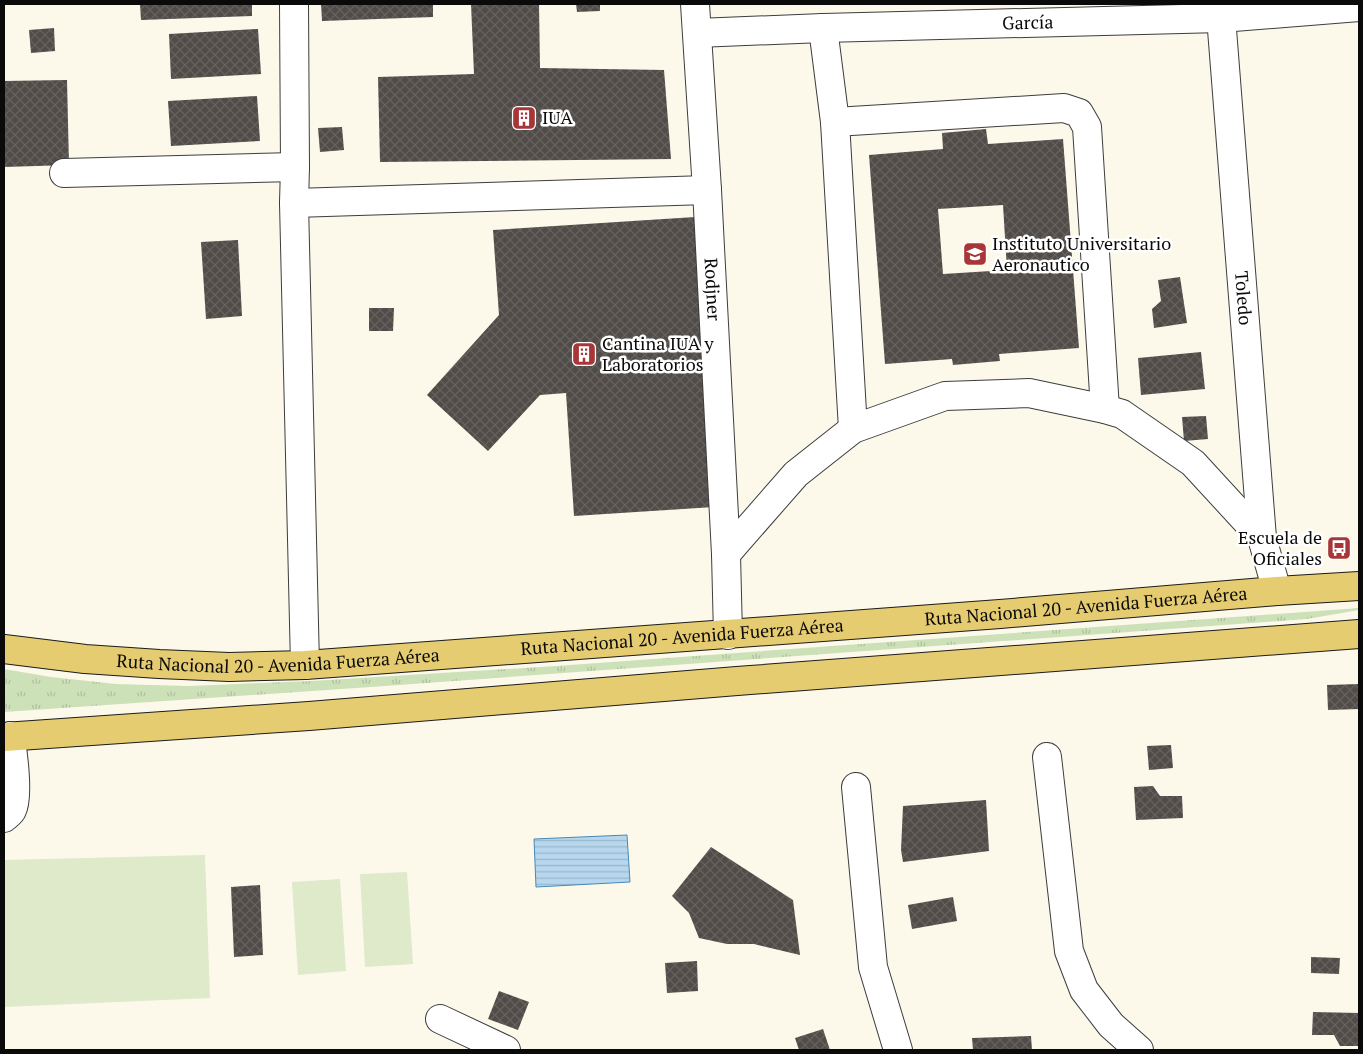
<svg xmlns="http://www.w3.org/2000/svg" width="1363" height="1054" viewBox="0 0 1363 1054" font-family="'PT Serif',serif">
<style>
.grass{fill:url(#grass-tufts)}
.pitch{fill:#deeaca}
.water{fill:url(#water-rules);stroke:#4789ba}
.building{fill:url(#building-cross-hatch);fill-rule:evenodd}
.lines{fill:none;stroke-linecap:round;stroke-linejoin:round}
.minor-casing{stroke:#3d3d3d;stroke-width:30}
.major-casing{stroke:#1b1b1b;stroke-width:30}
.minor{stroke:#fff;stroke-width:28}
.major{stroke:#e6cc71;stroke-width:28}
.labels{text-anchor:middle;stroke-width:5;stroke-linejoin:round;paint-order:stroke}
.street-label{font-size:18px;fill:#0a0a0a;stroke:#fff}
.poi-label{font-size:18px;fill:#0a0a0a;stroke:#fff;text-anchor:start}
</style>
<defs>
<pattern id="grass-tufts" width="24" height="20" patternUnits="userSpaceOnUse" patternTransform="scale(1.25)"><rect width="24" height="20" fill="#cde1b9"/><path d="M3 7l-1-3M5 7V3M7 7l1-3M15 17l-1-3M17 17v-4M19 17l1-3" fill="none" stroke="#afc09e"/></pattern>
<pattern id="water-rules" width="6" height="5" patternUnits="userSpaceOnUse" patternTransform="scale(1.25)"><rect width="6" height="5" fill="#b6d7ed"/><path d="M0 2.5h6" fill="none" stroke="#9bb7ca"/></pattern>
<pattern id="building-cross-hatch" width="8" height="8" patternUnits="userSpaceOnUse" patternTransform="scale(1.25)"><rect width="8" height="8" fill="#514c48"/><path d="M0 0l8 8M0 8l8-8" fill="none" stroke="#65615e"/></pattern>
</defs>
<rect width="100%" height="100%" fill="#fcf9eb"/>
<path class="grass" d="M1359,608v2l-52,9 -936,68 -367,25v-43l47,8 65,7 72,2 123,-5 245,-15z"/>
<path class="pitch" d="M205,855l5,143 -206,9v-147z
M407,872l6,92 -48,3 -5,-93z
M340,879l6,92 -48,4 -6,-93z"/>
<path class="water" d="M627,835l3,47 -94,5 -2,-48z"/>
<path class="building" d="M140,4h112v12l-111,4z
M321,4h112v13l-111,4z
M471,4h68l1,64 124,2 7,89 -291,3 -2,-85 96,-3z
M576,4h24v7l-23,1z
M54,28l1,23 -24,2 -2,-23z
M258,29l3,45 -90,5 -2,-45z
M67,80l2,85 -65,2v-86z
M257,96l3,45 -89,5 -3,-45z
M342,127l2,23 -24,2 -2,-24z
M986,129l2,15 75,-5 16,209 -80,6 1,7 -47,4 -1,-6 -67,5 -16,-209 74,-6 -1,-16zM1003,205l4,65 -64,4 -5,-65z
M695,217l19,290 -140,9 -8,-123 -26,2 -52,56 -61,-56 72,-80 -6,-85z
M238,240l4,76 -36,3 -5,-77z
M1180,277l7,46 -33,5 -2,-19 9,-8 -3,-21z
M369,308h25l-1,23h-24z
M1201,352l4,37 -64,6 -3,-37z
M1206,416l2,23 -24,2 -2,-24z
M1359,684v25l-31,1 -1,-25z
M1171,745l2,23 -24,2 -2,-24z
M1153,786l7,10h22l1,22 -47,2 -2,-33z
M986,800l3,51 -86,11 -2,-12 2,-44z
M711,847l82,53 7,55 -46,-11h-27l-28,-6 -10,-25 -17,-17z
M260,885l3,70 -29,2 -3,-70z
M953,897l4,24 -45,8 -4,-24z
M1311,957l29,1 -1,16 -28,-1z
M697,961l1,30 -31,2 -2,-30z
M499,991l30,11 -11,28 -30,-11z
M1313,1012l46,1v33h-19l-6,-11h-22z
M823,1029l7,21h-31l-4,-12z
M1031,1036l1,14h-59l-1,-12z"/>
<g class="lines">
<defs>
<g id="minor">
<path d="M294,4l1,163 -1,36 11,462"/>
<path id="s1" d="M695,4l12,186 19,364 2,81"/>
<path id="s2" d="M1220,4l42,534 15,53"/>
<path d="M823,28l12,94 18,307"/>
<path id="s3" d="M697,33l126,-5 398,-10 138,-11"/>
<path d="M835,122l229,-14 15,5 8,14 18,282"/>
<path d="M64,173l231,-6"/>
<path d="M294,203l413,-13"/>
<path d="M726,554l70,-80 57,-45 92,-33 84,-3 76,16 17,5 71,49 69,75"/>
<path d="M1047,757l22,194 15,39 27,35 28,25"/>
<path d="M856,787l17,180 25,83"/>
<path d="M4,818c2,-2 7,-5 8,-8 7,-12 1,-59 -2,-74"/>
<path d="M440,1019l66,31"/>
</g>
<g id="major">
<path id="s4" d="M4,649l81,10 74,5 70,3 76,-2 695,-51 277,-23 82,-5"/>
<path d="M4,737l305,-21 428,-35 622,-47"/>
</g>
</defs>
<use href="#minor" class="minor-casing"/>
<use href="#major" class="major-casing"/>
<use href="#minor" class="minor"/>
<use href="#major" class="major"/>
</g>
<defs>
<symbol id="building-square" viewBox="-11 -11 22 22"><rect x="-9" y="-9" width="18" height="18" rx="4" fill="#a73639" stroke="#fff"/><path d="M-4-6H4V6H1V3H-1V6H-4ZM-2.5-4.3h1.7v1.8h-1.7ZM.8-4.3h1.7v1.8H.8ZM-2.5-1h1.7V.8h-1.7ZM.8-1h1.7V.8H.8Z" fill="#fff"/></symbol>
<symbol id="university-square" viewBox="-11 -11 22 22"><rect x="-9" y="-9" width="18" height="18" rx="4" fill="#a73639" stroke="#fff"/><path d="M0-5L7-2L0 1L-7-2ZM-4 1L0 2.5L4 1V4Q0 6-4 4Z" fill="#fff"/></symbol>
<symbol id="bus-square" viewBox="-11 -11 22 22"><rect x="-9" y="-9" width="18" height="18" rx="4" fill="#a73639" stroke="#fff"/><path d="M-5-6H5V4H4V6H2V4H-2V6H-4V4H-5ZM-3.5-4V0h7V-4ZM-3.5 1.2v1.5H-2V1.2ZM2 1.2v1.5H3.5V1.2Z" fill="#fff"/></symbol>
</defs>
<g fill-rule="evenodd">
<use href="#building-square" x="510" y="104" width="28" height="28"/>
<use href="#university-square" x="961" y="240" width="28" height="28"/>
<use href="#building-square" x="570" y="340" width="28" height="28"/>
<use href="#bus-square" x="1325" y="534" width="28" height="28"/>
</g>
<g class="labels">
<g class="street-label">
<text dy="6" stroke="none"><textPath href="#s3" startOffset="331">García</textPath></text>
<text dy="6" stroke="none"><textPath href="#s1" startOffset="286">Rodjner</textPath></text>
<text dy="6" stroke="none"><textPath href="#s2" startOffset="295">Toledo</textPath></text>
<text dy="6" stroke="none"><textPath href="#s4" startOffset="1085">Ruta Nacional 20 - Avenida Fuerza Aérea</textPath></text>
<text dy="6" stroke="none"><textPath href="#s4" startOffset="680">Ruta Nacional 20 - Avenida Fuerza Aérea</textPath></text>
<text dy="6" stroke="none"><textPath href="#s4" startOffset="275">Ruta Nacional 20 - Avenida Fuerza Aérea</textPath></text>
</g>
<g class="poi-label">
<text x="542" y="124">IUA</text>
<text x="992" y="250">Instituto Universitario<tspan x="992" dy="21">Aeronautico</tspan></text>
<text x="602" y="350">Cantina IUA y<tspan x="602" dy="21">Laboratorios</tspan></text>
<text x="1322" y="544" text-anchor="end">Escuela de<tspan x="1322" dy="21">Oficiales</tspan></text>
</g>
</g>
<rect width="1363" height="1054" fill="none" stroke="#0a0a0a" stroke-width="10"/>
</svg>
